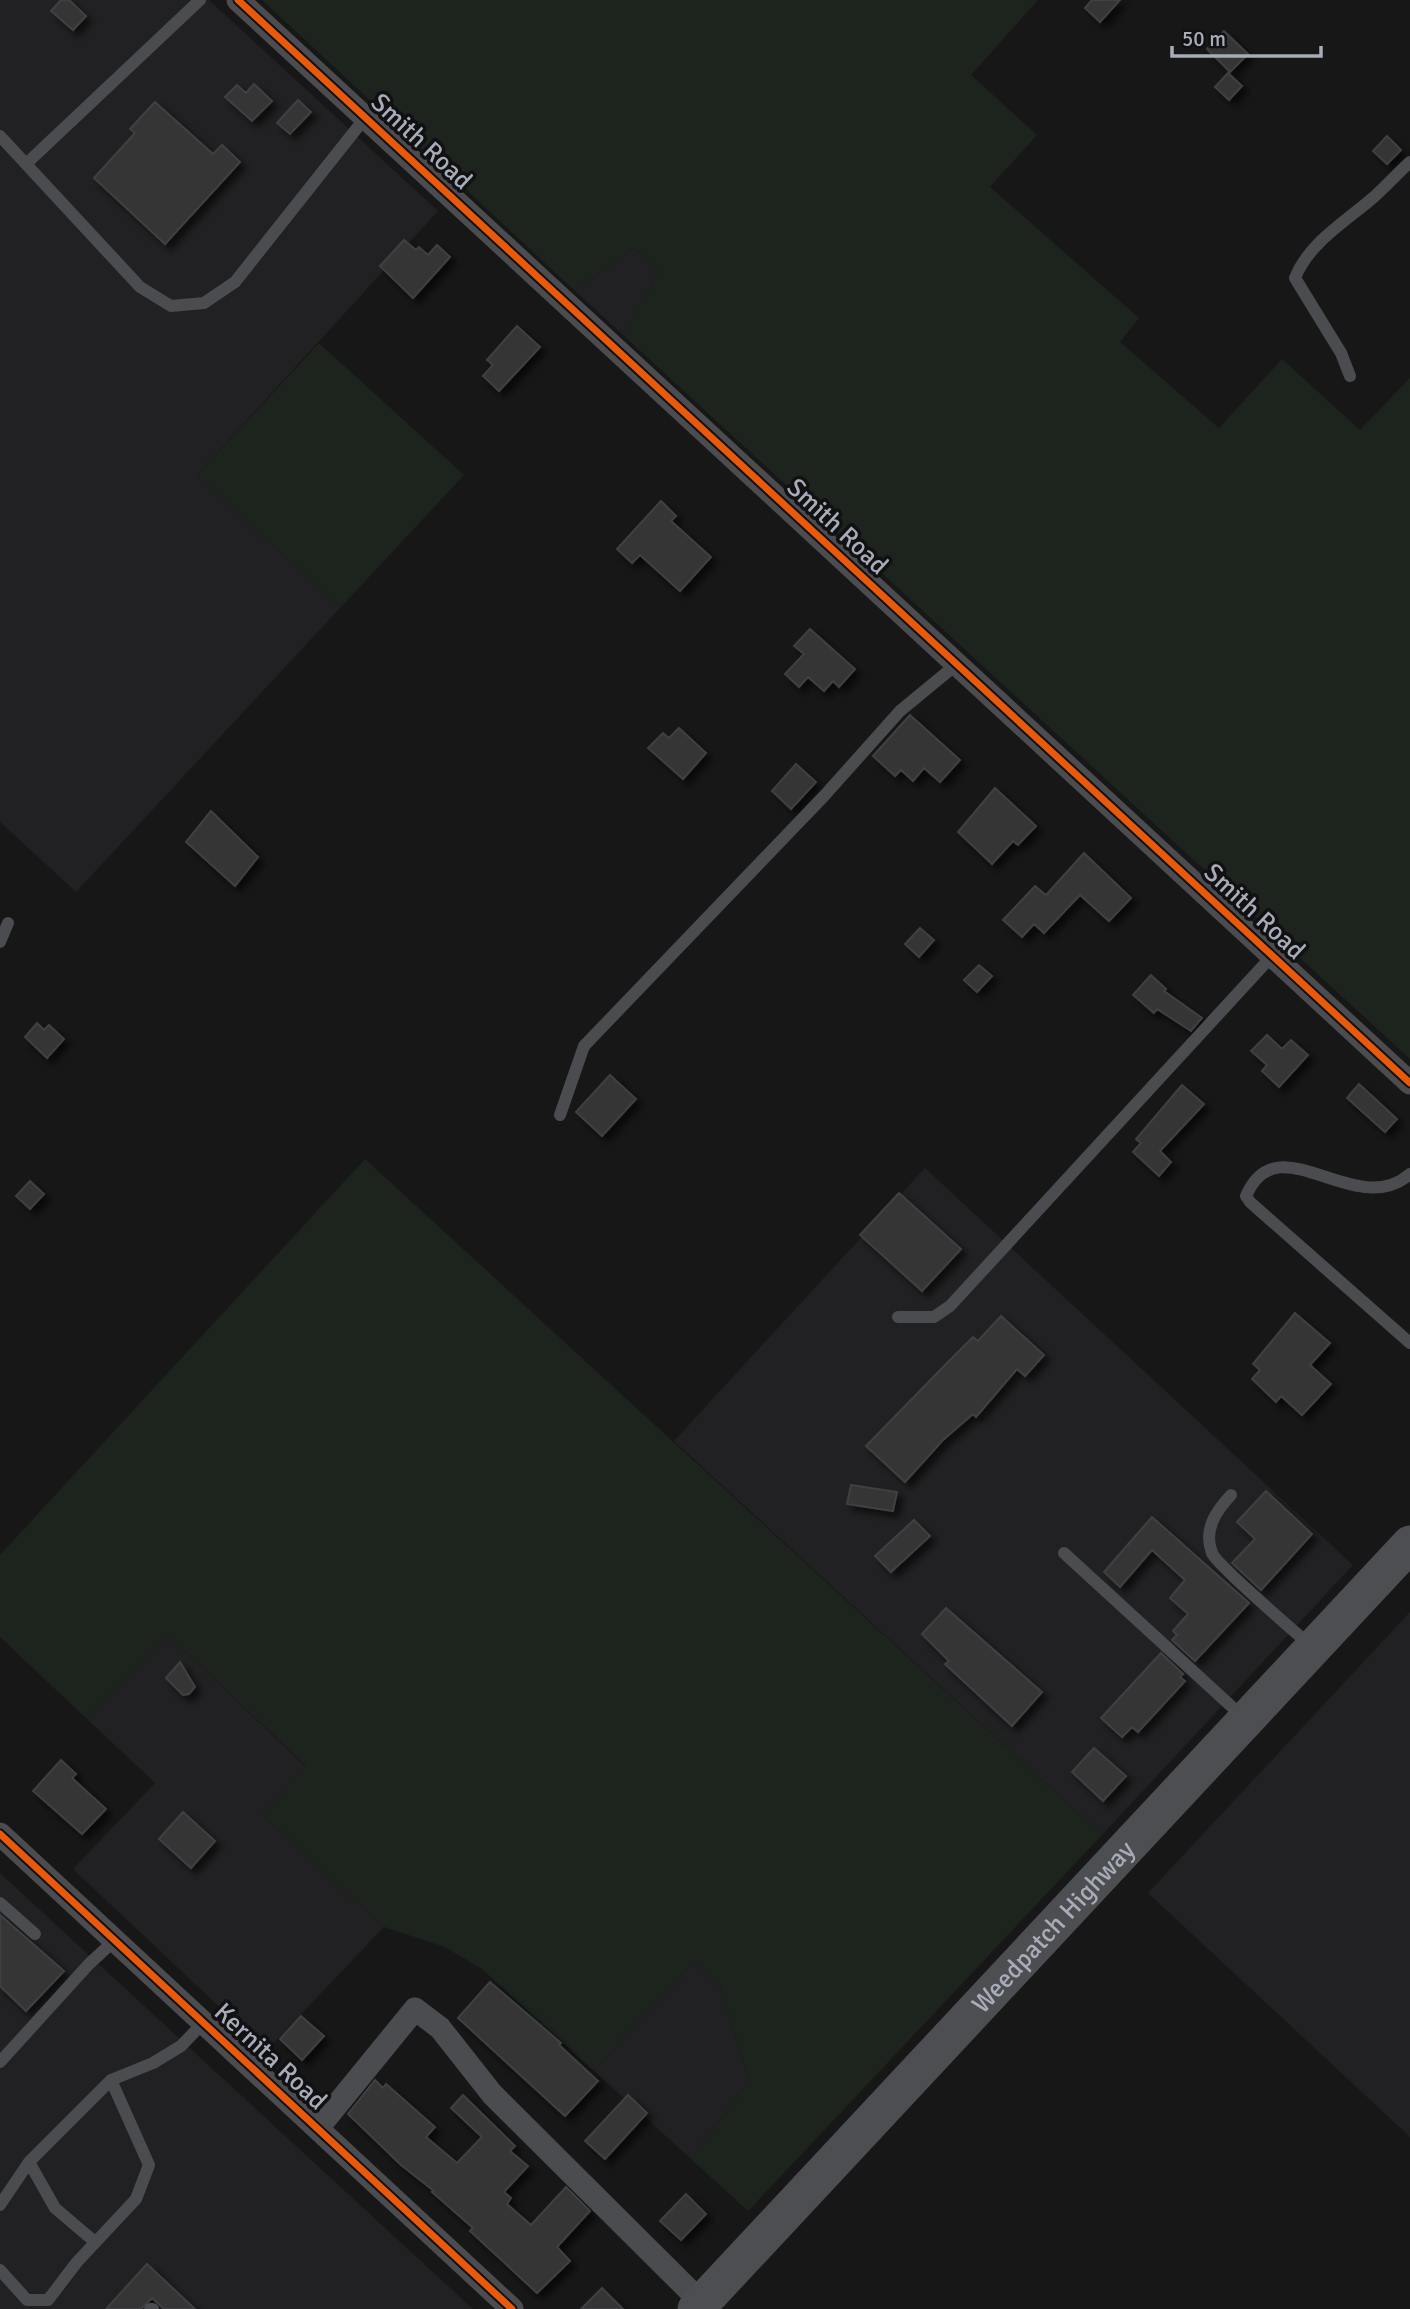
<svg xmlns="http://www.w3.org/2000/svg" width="1410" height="2309" viewBox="0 0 1410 2309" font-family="Signika,sans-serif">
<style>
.built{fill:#212123}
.green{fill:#1d241e}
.building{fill:#353536;stroke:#3f4043;stroke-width:2;filter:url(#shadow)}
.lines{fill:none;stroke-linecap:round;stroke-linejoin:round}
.lane{stroke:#4b4c50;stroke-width:12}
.street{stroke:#4b4c50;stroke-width:23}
.primary{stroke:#4d4e52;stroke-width:37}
.cycleway-casing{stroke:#111113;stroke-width:11}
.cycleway{stroke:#e8590c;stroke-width:7}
.labels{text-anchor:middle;stroke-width:7;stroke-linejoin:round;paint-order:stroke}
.street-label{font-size:26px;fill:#a7acb8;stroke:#111113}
</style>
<defs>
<filter id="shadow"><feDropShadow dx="5.5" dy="5.5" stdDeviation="3.5" flood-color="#0009"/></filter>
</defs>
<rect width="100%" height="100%" fill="#171717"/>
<path class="built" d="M0,0h209l229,211 -242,265 145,131 -265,285 -76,-70z
M634,248l25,24 -36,63 -48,-44z
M925,1168l428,397 -251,270 -428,-394z
M1410,1612v525l-262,-244z
M167,1634l139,133 -44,47 122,113 -118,124 -193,-182 82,-86 -68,-64z
M0,1873l473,436h-473z
M695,1961l25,25 29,95 -58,78 -97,-88z"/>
<path class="green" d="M262,0h776l-67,75 66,60 -47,52 149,131 -19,24 99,86 63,-69 78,71 50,-52v681l-787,-724 36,-63 -25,-24 -59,43z
M319,343l145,132 -123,132 -145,-131z
M365,1159l737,676 -354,376 -57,-52 58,-78 -29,-95 -25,-25 -101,110 -112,-102 -37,-22 -61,-20 -122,-113 44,-48 -139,-132 -80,85 -87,-82v-82z"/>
<path class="building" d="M61,0h8l17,16 -13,14 -22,-19z
M1092,0h28l-20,22 -15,-14z
M1224,31l24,23 -18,18 -23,-23z
M1228,73l14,13 -13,14 -14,-13z
M254,84l18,17 -20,20 -27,-24 12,-12 9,8z
M298,100l13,12 -21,22 -13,-11z
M155,102l58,52 9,-9 18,17 -75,82 -71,-66 41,-45 -5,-4z
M1387,136l14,14 -14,14 -14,-13z
M404,240l12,10 3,-3 9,8 9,-10 13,12 -37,41 -33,-32z
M517,326l23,21 -41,44 -16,-15 10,-11 -6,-5z
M661,501l15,15 -5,5 40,36 -31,34 -40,-36 -8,8 -15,-14z
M810,629l45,40 -16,18 -6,-6 -9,10 -16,-14 -9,10 -14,-13 19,-20 -10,-8z
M910,715l50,45 -20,22 -16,-14 -11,13 -12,-11 -6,6 -22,-20z
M679,728l27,25 -23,26 -35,-31 15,-15 6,5z
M796,764l20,18 -25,27 -19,-18z
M995,788l41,38 -18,19 -5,-4 -21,23 -34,-32z
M211,811l47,46 -23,29 -49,-44z
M1084,853l47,45 -22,23 -29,-26 -36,38 -10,-9 -12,13 -19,-17 32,-34 11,9z
M920,928l14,12 -15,17 -14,-13z
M979,965l13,11 -15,16 -13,-12z
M1151,975l15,14 -2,2 38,27 -11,13 -34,-22 -3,4 -21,-18z
M37,1023l7,7 5,-5 15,14 -17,19 -22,-21z
M1267,1035l15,14 9,-9 17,15 -29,32 -17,-16 5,-6 -16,-14z
M610,1075l26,24 -34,37 -26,-24z
M1359,1084l38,35 -12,13 -38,-34z
M1182,1085l22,19 -44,47 11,11 -12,14 -26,-24 8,-9 -5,-4z
M30,1181l14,13 -14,15 -14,-13z
M899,1193l62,56 -39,42 -62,-56z
M1295,1313l35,30 -20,22 21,19 -29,31 -21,-19 -5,6 -24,-23 8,-9 -7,-6z
M1001,1316l43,39 -19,21 -8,-7 -41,48 -3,-3 -30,26 -38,42 -39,-36 83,-85 24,-24 5,4z
M851,1485l46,7 -4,19 -46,-7z
M1266,1491l46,43 -51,56 -29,-27 23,-24 -18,-17z
M1152,1517l97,86 -54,58 -23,-21 5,-5 -4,-4 15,-17 -18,-16 15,-18 -33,-30 -32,37 -16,-15z
M914,1520l16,16 -39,36 -16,-16z
M946,1608l96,84 -30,34 -67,-62 4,-3 -27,-27z
M1161,1653l22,21 -3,3 5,4 -47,51 -6,-5 -10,10 -21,-19z
M180,1662l15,25 -6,7 -6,1 -17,-17z
M1094,1748l32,28 -23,25 -31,-29z
M61,1760l15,14 -4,4 34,31 -24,25 -49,-43z
M183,1812l32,29 -24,27 -32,-29z
M0,1915l64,56 -38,40 -26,-25z
M490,1982l71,61 -2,2 39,36 -33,35 -107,-98z
M301,2016l23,20 -22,24 -22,-21z
M375,2080l8,8 3,-4 49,43 -9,10 31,26 25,-26 -31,-29 12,-13 52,51 -5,5 18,15 -24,26 7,6 -4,6 24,21 35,-38 24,24 -33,36 13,14 -33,32 -67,-62 3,-3 -41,-36 2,-1 -33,-26 -53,-51z
M628,2095l19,18 -42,46 -20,-18z
M686,2194l20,20 -25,26 -21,-19z
M147,2264l48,45h-31l-12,-11 -11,11h-35z
M602,2288l21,21h-42z"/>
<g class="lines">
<path class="lane" d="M0,136l140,151 31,19 33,-3 31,-21 130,-164
M26,164l174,-164
M1350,376l-9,-23 -46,-75c14,-36 53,-58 80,-82 12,-11 23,-23 35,-34
M0,942l8,-19
M560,1115l24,-69 240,-250 76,-85 57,-47
M1410,1174c-55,48 -132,-53 -164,22l4,6 160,141
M898,1317h36l16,-11 322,-350
M1231,1495c-15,16 -28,35 -19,58 5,12 82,78 98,92
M1064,1553l179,164
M0,1903l35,31
M0,2062l89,-98 26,-24
M29,2162l26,46 40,34
M0,2205l29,-43 82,-82 42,-17 28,-17 23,-24
M0,2270l27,30h21l29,-38 59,-63 13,-34 -38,-85
M150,2309h3"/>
<path class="street" d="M238,0l1172,1083
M0,1834l512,475
M318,2128l97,-119 25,19 52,66 210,209"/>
<path class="primary" id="s1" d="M696,2309l714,-765"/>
<defs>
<path id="cycleway" d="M238,0l1172,1083
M0,1834l512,475"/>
</defs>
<use href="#cycleway" class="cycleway-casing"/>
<use href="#cycleway" class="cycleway"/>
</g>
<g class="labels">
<g class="street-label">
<text transform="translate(422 141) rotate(43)" y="9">Smith Road</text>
<text transform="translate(838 526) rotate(43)" y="9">Smith Road</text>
<text transform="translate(1255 911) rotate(43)" y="9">Smith Road</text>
<text dy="9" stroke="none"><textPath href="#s1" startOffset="523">Weedpatch Highway</textPath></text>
<text transform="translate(271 2056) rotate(43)" y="9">Kernita Road</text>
</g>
</g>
<path d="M1172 46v10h149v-10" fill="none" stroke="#a7acb8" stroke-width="3.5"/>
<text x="1182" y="46" font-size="21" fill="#a7acb8" stroke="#111113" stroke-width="5" paint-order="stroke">50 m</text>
</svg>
